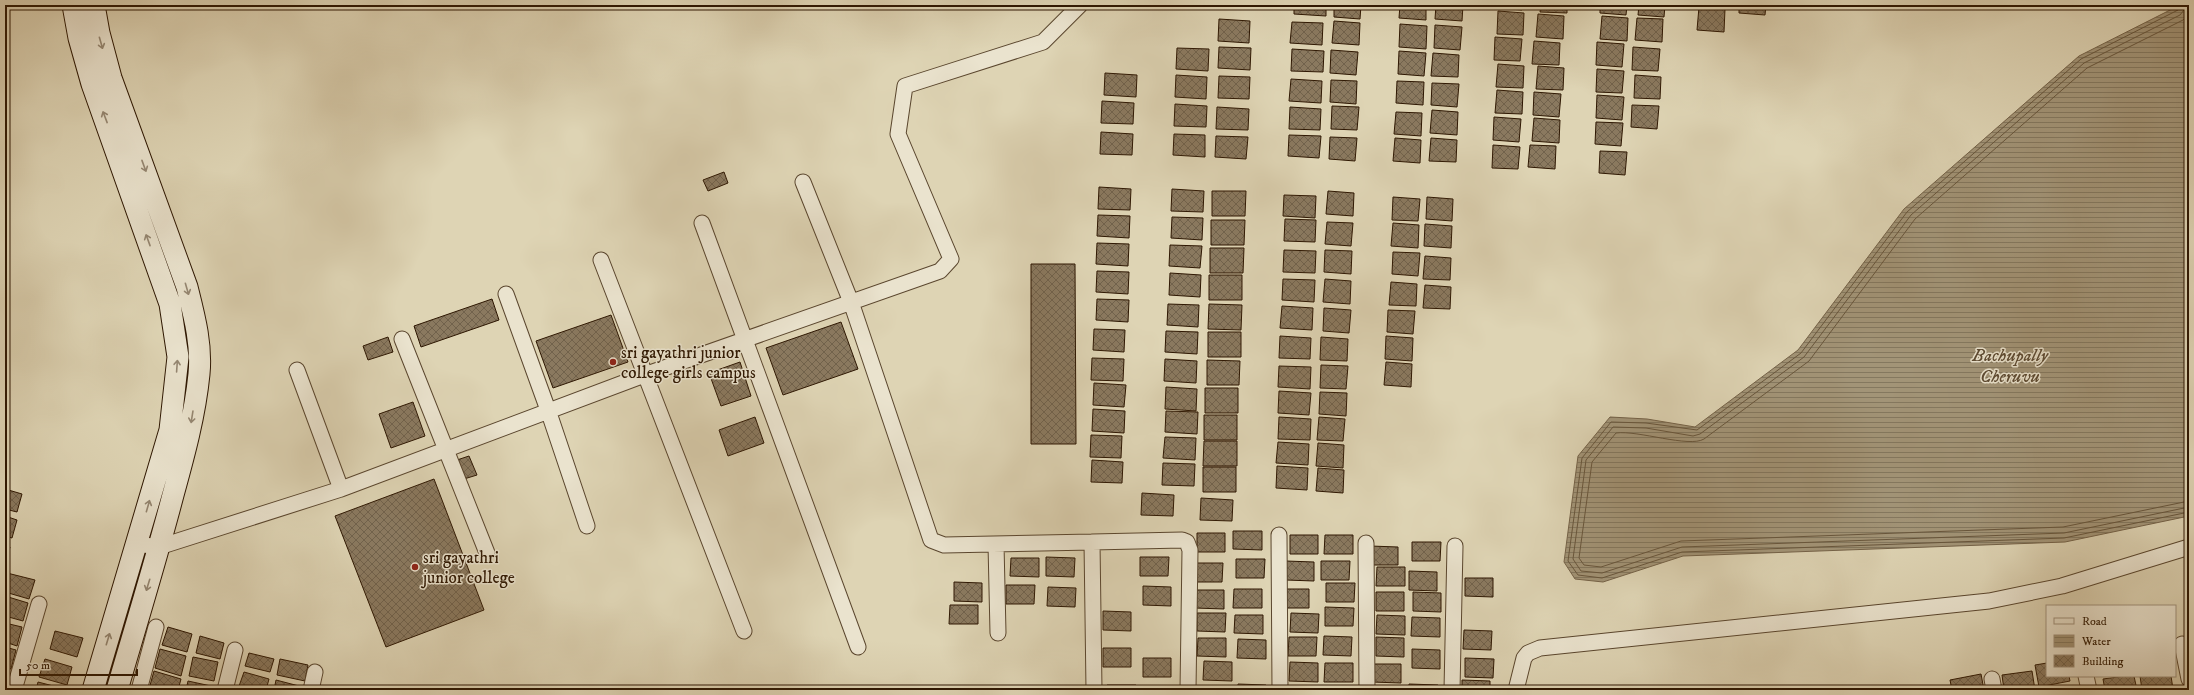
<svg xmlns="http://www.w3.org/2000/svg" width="2194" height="695" viewBox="0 0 2194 695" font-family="'IM FELL DW Pica',serif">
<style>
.water{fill:url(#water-rules);stroke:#746248}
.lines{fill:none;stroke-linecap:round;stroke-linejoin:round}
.shore{stroke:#68563c;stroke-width:1}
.building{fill:url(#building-cross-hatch);stroke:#2e1702}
.street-casing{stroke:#5a462e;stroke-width:17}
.secondary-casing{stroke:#2e1702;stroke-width:23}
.street{stroke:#eae3ce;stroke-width:15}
.secondary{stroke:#eae3ce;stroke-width:21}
.oneway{stroke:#958772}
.poi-dot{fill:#8f2418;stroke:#eae3ce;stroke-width:1.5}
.labels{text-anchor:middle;stroke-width:3;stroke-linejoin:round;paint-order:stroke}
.poi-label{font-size:17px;fill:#2e1702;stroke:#eae3ce;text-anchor:start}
.water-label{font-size:18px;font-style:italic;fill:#5c4931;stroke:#eae3ce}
</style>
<defs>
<pattern id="water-rules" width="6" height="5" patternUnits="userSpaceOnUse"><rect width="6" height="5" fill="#a29477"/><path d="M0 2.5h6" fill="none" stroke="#84785f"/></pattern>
<pattern id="building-cross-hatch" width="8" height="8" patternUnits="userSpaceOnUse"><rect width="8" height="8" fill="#8a795f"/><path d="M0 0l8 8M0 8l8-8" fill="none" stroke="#71624c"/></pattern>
</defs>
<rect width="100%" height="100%" fill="#ded4b4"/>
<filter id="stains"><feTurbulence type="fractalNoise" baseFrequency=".005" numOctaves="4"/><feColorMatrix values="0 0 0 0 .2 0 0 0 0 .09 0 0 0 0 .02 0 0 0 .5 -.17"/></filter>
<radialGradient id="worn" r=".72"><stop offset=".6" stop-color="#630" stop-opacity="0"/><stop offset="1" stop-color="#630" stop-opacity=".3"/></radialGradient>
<path class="water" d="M2180,5h9v511l-124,26 -382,14 -80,26 -28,-3 -11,-17 14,-106 32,-39 37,2 48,8 103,-77 106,-141 175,-153z"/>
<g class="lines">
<path class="shore" d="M2180,5l-2,5 -97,49 -174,153 -106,141 -104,77 -51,-7 -35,-1 -29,36 -14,103 10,14 24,3 80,-26 382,-14 125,-26
M2185,5l-1,5 -4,5 -96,48 -173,152 -107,142 -104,77 -7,2 -47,-8 -33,-1 -27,33 -13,99 8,12 21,2 80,-26 382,-14 125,-26
M2189,14l-6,6 -96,48 -172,151 -106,142 -105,78c-15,9 -66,-9 -88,-6l-24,29 -13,96 5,7 17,2 80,-26 382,-14 126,-26"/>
</g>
<path class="building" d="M1294,5h32v11l-32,-2z
M1334,5h27l-1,14 -26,-2z
M1400,5h26v15l-27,-2z
M1436,5h27l-1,16 -27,-2z
M1496,5h27l-1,5 -26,-2z
M1541,5h26v8l-27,-1z
M1600,5h27l-1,10 -26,-2z
M1639,5h26l-1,12 -26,-2z
M1739,5h27l-1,10 -26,-2z
M1699,7l26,2 -1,23 -27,-2z
M1498,11l26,2 -1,22 -26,-1z
M1538,14l26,2 -1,23 -27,-2z
M1602,16l26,2 -1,23 -27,-2z
M1637,18l26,1 -1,23 -27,-2z
M1219,19l31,2 -1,22 -31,-2z
M1334,21l26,2 -1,22 -27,-2z
M1292,22l31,1 -1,22 -32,-2z
M1400,24l27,2 -1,23 -27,-2z
M1435,25l27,2 -2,23 -26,-2z
M1495,37l27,2 -2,22 -26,-1z
M1534,41l26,2 -1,22 -27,-1z
M1597,42l27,2 -2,23 -26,-2z
M1219,47l32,1 -1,22 -32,-2z
M1633,47l27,2 -2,22 -26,-1z
M1177,48l32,1 -1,22 -32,-2z
M1292,49l32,2 -1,21 -32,-1z
M1331,50l27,2 -2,23 -26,-2z
M1399,51l27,2 -2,23 -26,-2z
M1433,53l26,2 -1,22 -27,-1z
M1498,64l26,2 -1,22 -27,-1z
M1538,66l26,2 -1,22 -27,-1z
M1597,69l27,2 -2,22 -26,-1z
M1105,73l32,2 -1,22 -32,-2z
M1176,75l31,2 -1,22 -31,-2z
M1635,75l26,2 -1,22 -26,-1z
M1219,76l31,1 -1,22 -31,-1z
M1291,79l31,2 -1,22 -32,-2z
M1331,80l26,1 -1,23 -26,-2z
M1397,81l27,1 -1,23 -27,-2z
M1432,83l27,1 -2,23 -26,-2z
M1497,90l26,2 -1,22 -27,-1z
M1534,92l27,2 -2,23 -26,-2z
M1597,95l27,2 -2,23 -26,-2z
M1102,101l32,2 -1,21 -32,-1z
M1175,104l32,2 -1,21 -32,-1z
M1632,105l27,1 -2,23 -26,-2z
M1332,106l27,1 -2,23 -26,-1z
M1217,107l32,2 -1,21 -32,-1z
M1290,107l31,2 -1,21 -31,-1z
M1432,110l26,2 -1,23 -27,-2z
M1396,112l26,1 -1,23 -27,-2z
M1494,117l27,2 -2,23 -26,-2z
M1534,118l26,2 -1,23 -27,-2z
M1596,122l27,1 -2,23 -26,-2z
M1101,132l32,2 -1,21 -32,-1z
M1174,134l31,1v22l-32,-2z
M1289,135l32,1 -2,22 -31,-2z
M1216,136l32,1 -2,22 -31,-2z
M1330,137l27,1 -2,23 -26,-2z
M1395,138l26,2 -1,23 -27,-2z
M1431,138l26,2 -1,22 -27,-1z
M1493,145l27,2 -2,22 -26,-1z
M1530,145l26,1 -1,23 -27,-2z
M1600,151l27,1 -2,23 -26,-2z
M724,172l4,11 -20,8 -5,-11z
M1099,187l32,2 -1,21 -32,-1z
M1172,189l32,2 -1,21 -32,-1z
M1212,191h34l-1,25h-33z
M1328,191l26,2 -1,23 -27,-2z
M1284,195l32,1 -1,22 -32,-2z
M1393,197l27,2 -2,22 -26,-1z
M1427,197l26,2 -1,22 -26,-2z
M1098,215l32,1 -1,22 -32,-2z
M1172,217l31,1 -1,22 -31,-2z
M1285,219l31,1 -1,22 -31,-1z
M1211,220h34l-1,25h-33z
M1327,222l26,1 -2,23 -26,-2z
M1393,223l26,2 -1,23 -27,-2z
M1425,224l27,2 -1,22 -27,-2z
M1097,243l32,1 -1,22 -32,-2z
M1170,245l32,1 -2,22 -31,-2z
M1210,248h34l-1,25h-33z
M1284,250l32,1 -1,22 -32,-1z
M1325,250l27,1 -1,23 -27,-2z
M1393,252l27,1 -2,23 -26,-2z
M1425,256l26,2 -1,22 -27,-1z
M1031,264h44l1,180h-45z
M1097,271l32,1 -1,22 -32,-2z
M1170,273l31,2 -1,22 -31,-2z
M1209,275h33v25h-33z
M1283,279l32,1 -1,22 -32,-2z
M1325,279l26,2 -1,23 -27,-2z
M1391,282l26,2 -1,22 -27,-1z
M1425,285l26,2 -1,22 -27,-1z
M492,299l7,21 -78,27 -7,-21z
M1097,299l32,1 -1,22 -32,-2z
M1168,304l31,1 -1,22 -31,-2z
M1209,304l33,1 -1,25 -33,-1z
M1282,306l31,2 -1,22 -32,-2z
M1324,308l27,2 -2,23 -26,-2z
M1388,310l27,1 -2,23 -26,-2z
M611,315l17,47 -75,26 -17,-47z
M841,322l17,47 -75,26 -17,-47z
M1094,329l31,1 -1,22 -31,-2z
M1166,331l32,1 -1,22 -32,-2z
M1208,332h33v25h-33z
M1280,336l31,2 -1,21 -31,-1z
M1386,336l27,2 -1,23 -27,-2z
M388,337l5,15 -25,8 -5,-14z
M1321,337l27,2 -1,22 -27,-1z
M1092,358l32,1 -1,22 -32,-1z
M1165,359l32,2 -1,22 -32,-2z
M1207,360l33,1 -1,24h-32z
M740,362l11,34 -30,10 -12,-33z
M1386,362l26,2 -1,23 -27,-2z
M1321,365l27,1 -2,23 -26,-1z
M1279,366l32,1 -1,22 -32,-2z
M1094,383l32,2 -2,22 -31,-2z
M1166,387l31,2 -1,22 -31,-2z
M1205,388h33v25h-33z
M1279,391l32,2 -2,22 -31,-2z
M1320,392l27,1 -1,23 -27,-2z
M413,402l12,34 -34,12 -12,-34z
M1093,409l32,2 -1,22 -32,-2z
M1166,411l32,1 -1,22 -32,-2z
M1204,415h33v25h-33z
M755,417l9,26 -36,13 -9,-26z
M1279,417l32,2 -1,21 -32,-1z
M1319,417l26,2 -2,22 -26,-1z
M1091,435l31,1 -1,22 -31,-1z
M1165,437l31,1 -1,22 -32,-2z
M1204,441h33v25h-34z
M1278,442l31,2 -1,21 -32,-2z
M1318,443l26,2 -1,23 -27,-2z
M469,456l8,19 -13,4 -7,-19z
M1092,460l31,2 -1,21 -31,-1z
M1163,463l32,1 -1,22 -32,-1z
M1277,466l31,2 -1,22 -31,-2z
M1203,467h33v25h-33z
M1318,468l26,2 -1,23 -27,-2z
M434,479l50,131 -98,37 -51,-131z
M5,489l17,5 -5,18 -12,-3z
M1142,493l32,2 -1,21 -32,-1z
M1201,498l32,2 -1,21 -32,-1z
M5,516l12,4 -5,18 -7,-2z
M1233,531h29v19l-29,-1z
M1197,533h28v19h-28z
M1290,535h28v19h-28z
M1325,535h28v19h-29z
M1412,542h29l-1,19h-28z
M5,546l5,1 -5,17z
M1370,546l28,1v18h-28z
M1046,557l29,1 -1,19 -28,-1z
M1140,557h29l-1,19h-28z
M1011,558h28v19l-29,-1z
M1236,559h29l-1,19h-28z
M1286,561l28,1v19l-28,-1z
M1321,561h29l-1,19h-28z
M1194,563h29l-1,19h-28z
M1377,567h28v19h-29z
M1409,571l28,1v19l-28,-1z
M7,573l28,7 -6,19 -24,-7z
M1465,578h28v19l-28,-1z
M954,582l28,1v19l-28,-1z
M1326,583h29l-1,19h-28z
M1006,585h29l-1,19h-28z
M1143,586l28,1v19l-28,-1z
M1048,587l28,1 -1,19 -28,-1z
M1234,589h28v19h-29z
M1281,589h28v19h-28z
M1196,590h28v19l-29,-1z
M1376,592h28v19h-28z
M1413,592l28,1v19l-28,-1z
M5,596l23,7 -5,18 -18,-5z
M950,605h28v19h-29z
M1325,607l29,1 -1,18h-28z
M1103,611l28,1v19l-28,-1z
M1197,613h29l-1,19 -28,-1z
M1291,613l28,1 -1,19 -28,-1z
M1235,615h28v19l-29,-1z
M1377,615l28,1v19l-29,-1z
M1412,617l28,1v19l-29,-1z
M5,623l17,4 -5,19 -12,-4z
M168,627l24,7 -5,18 -25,-7z
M1464,630l28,1 -1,19 -28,-1z
M55,631l28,7 -6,19 -27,-8z
M200,636l24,7 -4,16 -24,-6z
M1324,636l28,1 -1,19 -28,-1z
M1289,637h28l-1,19h-28z
M1376,637l28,1v19l-28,-1z
M1198,638h28v19l-29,-1z
M1238,639l28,1v19l-29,-1z
M5,647l11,3 -5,19 -6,-2z
M1103,648h28v19h-28z
M160,649l26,7 -5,20 -26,-8z
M1412,649l28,1v19l-28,-1z
M249,653l25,6 -4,13 -25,-6z
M193,657l25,5 -4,19 -25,-5z
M1143,658h28v19h-28z
M1465,658l29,1 -1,19 -28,-1z
M45,659l27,8 -5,18 -28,-8z
M280,659l28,6 -3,16 -28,-6z
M1204,661l28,1v19l-29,-1z
M1290,662l28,1v19l-29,-1z
M1325,663h28v19h-29z
M2047,663v13h22l1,5 -31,6 -4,-22z
M1373,664h28v19l-29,-1z
M154,671l27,8 -3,11 -29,-1z
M2032,671l3,19h-31l-2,-15z
M244,672l25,7 -3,11 -28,-1z
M1981,674l3,16h-32l-2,-10z
M2125,676h9l3,14h-32l-2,-11z
M2140,676h31l2,13 -31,1z
M276,680l23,6 -1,4h-24z
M1462,680l28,1v9h-28z
M188,681l23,5 -1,4h-24z
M38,682l27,7 -29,1z
M1238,684l28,1v5h-28z
M1409,684l29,1v5h-29z
M1107,685h29l-1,5h-28z
M2071,687l1,3h-23z
M1198,688l29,1v1h-29z
M1289,688l28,1v1h-28z
M1328,688l28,1v1h-28z
M1378,689l28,1h-28z"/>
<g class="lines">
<defs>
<path id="street" d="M803,182l48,120 80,238 13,5 148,-3 2,148
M702,223l156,424
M601,260l143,371
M506,294l42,116 39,116
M402,339l85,214
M297,370l44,119
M1279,535l1,155
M1092,542l90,-2 5,2 3,8 -2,140
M1366,543l1,147
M137,544l22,3 182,-58 306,-115 293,-103 11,-12 -53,-125 7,-48 138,-44 37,-37
M996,544l2,89
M2182,644l7,35
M2086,676l3,14
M1992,679l2,11
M14,690l25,-86
M139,690l17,-63
M225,690l10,-40
M311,690l4,-18
M1452,690l3,-144
M1516,690l8,-32 4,-5 12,-5 449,-47 73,-15 127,-39"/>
<path id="secondary" d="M73,5l6,33 13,46 78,220 8,53 -8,73 -77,260
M94,5l5,28 12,45 76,209c7,28 15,57 12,87 -4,41 -15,81 -26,121 -17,65 -37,130 -56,195"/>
</defs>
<use href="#street" class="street-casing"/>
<use href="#secondary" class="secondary-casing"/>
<use href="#street" class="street"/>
<use href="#secondary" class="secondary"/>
</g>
<defs><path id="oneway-shaft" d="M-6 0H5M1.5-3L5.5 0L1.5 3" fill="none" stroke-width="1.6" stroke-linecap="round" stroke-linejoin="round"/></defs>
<g class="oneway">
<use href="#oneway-shaft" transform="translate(101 43) rotate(74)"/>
<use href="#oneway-shaft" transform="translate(105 117) rotate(-111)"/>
<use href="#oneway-shaft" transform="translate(144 166) rotate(70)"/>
<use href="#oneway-shaft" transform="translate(148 240) rotate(-110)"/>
<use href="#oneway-shaft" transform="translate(187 289) rotate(74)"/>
<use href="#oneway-shaft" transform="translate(177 366) rotate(-86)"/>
<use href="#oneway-shaft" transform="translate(192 417) rotate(99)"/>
<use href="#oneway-shaft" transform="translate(148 506) rotate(-74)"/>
<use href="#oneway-shaft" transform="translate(148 585) rotate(107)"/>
<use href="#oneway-shaft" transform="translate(108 639) rotate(-73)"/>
</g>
<g class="poi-dot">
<circle cx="613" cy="362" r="4"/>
<circle cx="415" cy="567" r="4"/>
</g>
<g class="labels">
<g class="poi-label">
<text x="621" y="358">sri gayathri junior<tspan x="621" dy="20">college girls campus</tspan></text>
<text x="423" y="563">sri gayathri<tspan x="423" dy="20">junior college</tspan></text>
</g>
<g class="water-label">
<text x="2010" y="361">Bachupally<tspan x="2010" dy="21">Cheruvu</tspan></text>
</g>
</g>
<rect width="2194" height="695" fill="none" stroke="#ded4b4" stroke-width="20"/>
<rect x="6" y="6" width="2182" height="683" fill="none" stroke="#2e1702" stroke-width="2"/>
<rect x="10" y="10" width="2174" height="675" fill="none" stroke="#2e1702"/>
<rect x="2046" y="605" width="130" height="72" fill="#eae3ce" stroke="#9f917c"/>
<rect x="2054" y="618" width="20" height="6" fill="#eae3ce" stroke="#9f917c"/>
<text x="2082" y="625" font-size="12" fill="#2e1702">Road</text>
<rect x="2054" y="635" width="20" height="12" fill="url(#water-rules)" stroke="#9f917c"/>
<text x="2082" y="645" font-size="12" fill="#2e1702">Water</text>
<rect x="2054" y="655" width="20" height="12" fill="url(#building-cross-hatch)" stroke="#9f917c"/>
<text x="2082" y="665" font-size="12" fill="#2e1702">Building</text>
<path d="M20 669v6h117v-6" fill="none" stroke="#2e1702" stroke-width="2"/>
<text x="26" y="669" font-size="12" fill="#2e1702" stroke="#eae3ce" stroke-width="3" paint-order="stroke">50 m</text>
<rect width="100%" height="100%" filter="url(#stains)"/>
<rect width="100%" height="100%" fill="url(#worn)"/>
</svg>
